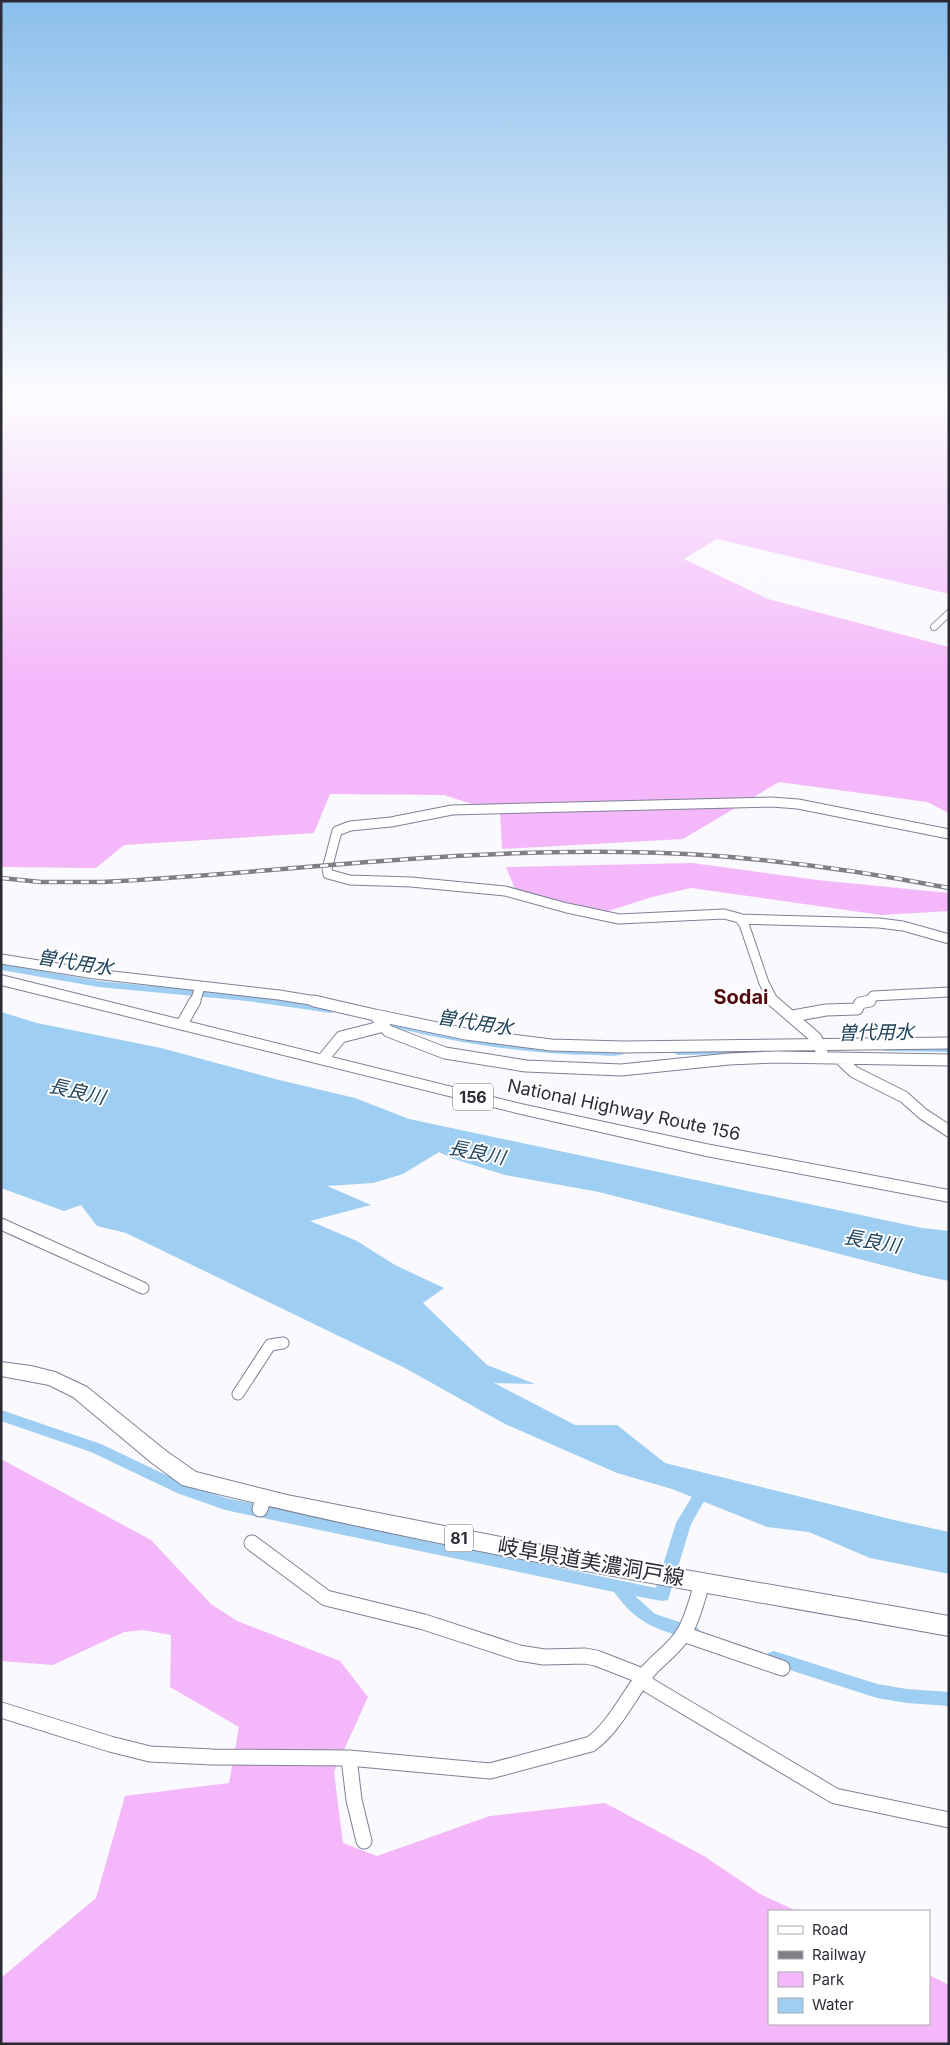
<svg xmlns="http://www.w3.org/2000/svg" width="950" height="2045" viewBox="0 0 950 2045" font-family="Inter,'Noto Sans JP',sans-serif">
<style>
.green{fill:#f4b8fa}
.water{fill:#9ecef2}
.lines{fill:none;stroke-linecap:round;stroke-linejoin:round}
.canal{fill:#9ecef2;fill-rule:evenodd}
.minor-far3-casing{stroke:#7f8096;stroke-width:8}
.minor-far2-casing{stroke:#7f8096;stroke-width:11}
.minor-far1-casing{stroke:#7f8096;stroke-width:13}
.minor-casing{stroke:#7f8096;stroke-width:17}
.primary-casing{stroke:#7f8096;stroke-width:2}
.trunk-casing{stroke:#7f8096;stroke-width:2}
.minor-far3{stroke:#fff;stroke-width:6}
.minor-far2{stroke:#fff;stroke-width:9}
.minor-far1{stroke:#fff;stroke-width:11}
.minor{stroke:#fff;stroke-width:15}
.primary{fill:#fff;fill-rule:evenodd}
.trunk{fill:#fff;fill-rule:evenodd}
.rail-casing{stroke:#7f7f87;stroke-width:4.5}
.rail{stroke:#fff;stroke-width:2.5;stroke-dasharray:8;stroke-linecap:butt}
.labels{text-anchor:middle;stroke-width:4;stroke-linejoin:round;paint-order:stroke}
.shield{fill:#fff;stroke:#6b6b72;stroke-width:1}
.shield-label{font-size:16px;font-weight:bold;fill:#2b2b35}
.street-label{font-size:18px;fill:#2b2b35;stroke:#fff}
.water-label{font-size:19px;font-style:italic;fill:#20435c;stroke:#fff}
.quarter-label{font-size:20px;font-weight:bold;fill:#500b0f;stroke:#fff}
.near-street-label{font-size:21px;fill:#2b2b35;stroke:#fff}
</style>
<rect width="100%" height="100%" fill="#f9f9fe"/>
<path class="green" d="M1,397h948v197l-232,-55 -33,20 84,40 181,48v166l-22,-11 -148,-20 -96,57 -181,10 -2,-36 -56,-18 -114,-1 -16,39 -190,12 -28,23 -95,-1z
M692,863l125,17 132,13v18l-68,4 -190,-27 -39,9 -50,16 -87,-24 -9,-22z
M1,1459l150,81 60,64 26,17 103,40 28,36 -34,75 9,71 34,13 113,-40 115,-13 99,53 56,38 37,17h-28v113h160v-49l20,10v59h-948v-66l95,-80 29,-102 104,-13 10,-56 -69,-40 1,-52 -28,-5 -19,2 -71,33 -52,-4z"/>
<path class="water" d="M1,1012l36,11 124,25 114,31 80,19 54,21 513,109 27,3v50l-28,-6 -322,-83 -94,-17 -54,-17 -12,-6 -36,22 -30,9 -46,3 44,19 -61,16 47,20 38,24 49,23 -21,15 64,62 48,19 -41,-1 81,42h42l48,38 229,57 55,12v42l-79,-16 -61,-26 -42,-5 -95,-38 -55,-16 -112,-49 -100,-56 -279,-135 -29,-7 -16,-21 -17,6 -63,-23z"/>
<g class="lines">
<path class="canal" d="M1,964l98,17 148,14 84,12 6,3 -6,3 -84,-12 -148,-14 -98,-17z
M376,1017c81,19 161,30 244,32l6,3c-6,6 -21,3 -30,3 -75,-1 -151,-14 -224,-33l-2,-2z
M888,1046h61v6l-65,-1 -2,-2z
M787,1048l4,1 2,2 -2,2 -113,2 -6,-3 6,-3z
M1,1410l100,34 86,41 39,13 430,90 20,-65 23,-38 5,-2 5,2 2,4 -20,35 -23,76 -6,1 -27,-5 20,18 43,14 2,5 -2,5 -6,2c-37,-12 -54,-15 -78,-48l-389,-82 -48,-17 -86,-41 -90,-31z
M774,1651l103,33 30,5 42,3v14l-42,-3 -30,-5 -109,-35 -2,-5 2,-5z"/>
<defs>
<path id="minor-far3" d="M934,627l15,-14"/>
<path id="minor-far2" d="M740,919l139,4 24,3 46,13
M1,959l94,15 184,21 43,7
M195,1002l5,-15
M774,1002l-10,-19 -20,-59 -5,-6 -15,-4 -105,5 -52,-11 -62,-17 -94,-9 -61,-2 -22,-6 -1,-5 10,-38 13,-5 41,-4 61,-12 319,-8 27,2 151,30
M869,1002l4,-6 76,-4"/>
<path id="minor-far1" d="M314,1001l61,14 13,16 57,22 81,13 95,4 108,-11 47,-2 173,3
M773,1001l43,37 8,20
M375,1015l91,19 85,11 72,2 326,-4
M793,1016l33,-6 31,-1 3,-6 10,-2
M182,1024l13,-23
M839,1058l15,14 50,25 19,17 26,17
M323,1059l18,-22 43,-11
M1,1224l142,64
M238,1394l32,-49 13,-2"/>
<path id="minor" d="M260,1509l4,-12
M252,1543l74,55 98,24 95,31 25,4 41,-1 11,2 41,16 13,12 185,110 114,24
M683,1634l99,34
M1,1710l109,34 40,10 62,3 137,1 141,13 101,-27c24,-18 36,-46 54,-69 11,-15 29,-25 39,-42 9,-15 13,-33 18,-50
M349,1758l5,42 10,41"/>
<path id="primary" d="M1,1362l30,4 24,6 32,15 79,64 30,21 91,23 244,48 418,73v20c-254,-46 -509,-86 -759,-149l-8,-2 -30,-22 -79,-66 -24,-12 -48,-9z"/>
<path id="trunk" d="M1,975l520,129 185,40 243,46v12l-243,-46 -185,-42 -520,-129z"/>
</defs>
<use href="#minor-far3" class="minor-far3-casing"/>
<use href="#minor-far2" class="minor-far2-casing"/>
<use href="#minor-far1" class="minor-far1-casing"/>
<use href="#minor" class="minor-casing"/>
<use href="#primary" class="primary-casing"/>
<use href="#trunk" class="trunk-casing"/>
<use href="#minor-far3" class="minor-far3"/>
<use href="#minor-far2" class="minor-far2"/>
<use href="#minor-far1" class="minor-far1"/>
<use href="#minor" class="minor"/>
<use href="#primary" class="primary"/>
<use href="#trunk" class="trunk"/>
<defs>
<path id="rail" d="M1,878l40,4h61c174,-9 347,-33 521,-30 110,1 218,15 326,36"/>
</defs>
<use href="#rail" class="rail-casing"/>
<use href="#rail" class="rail"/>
</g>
<linearGradient id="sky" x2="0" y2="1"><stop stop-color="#8abeec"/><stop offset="0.58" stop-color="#fcfcff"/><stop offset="1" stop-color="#fcfcff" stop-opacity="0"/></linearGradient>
<rect width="950" height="683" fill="url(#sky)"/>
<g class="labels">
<g class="shield">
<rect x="453" y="1083.5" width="40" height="27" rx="4"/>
<rect x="445" y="1524.5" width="28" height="27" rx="4"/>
</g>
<g class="shield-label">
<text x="473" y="1103">156</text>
<text x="459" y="1544">81</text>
</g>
<g class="street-label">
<text transform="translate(624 1110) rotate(12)" y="6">National Highway Route 156</text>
</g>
<g class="water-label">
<text transform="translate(75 962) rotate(9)" y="7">曽代用水</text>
<text transform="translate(475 1022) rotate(9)" y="7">曽代用水</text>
<text transform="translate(876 1032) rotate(-1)" y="7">曽代用水</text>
<text transform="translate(77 1091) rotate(13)" y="7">長良川</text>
<text transform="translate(477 1152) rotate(11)" y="7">長良川</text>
<text transform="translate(872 1241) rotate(10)" y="7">長良川</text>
</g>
<g class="quarter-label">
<text x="741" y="1004">Sodai</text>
</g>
<g class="near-street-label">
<text transform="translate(591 1562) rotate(10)" y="7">岐阜県道美濃洞戸線</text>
</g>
</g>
<rect width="950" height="2045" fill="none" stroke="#2b2b35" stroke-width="5"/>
<rect x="768" y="1910" width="162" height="115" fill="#ffffff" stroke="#aaaaae"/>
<rect x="778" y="1926" width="25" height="8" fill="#ffffff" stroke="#aaaaae"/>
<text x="812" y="1935" font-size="15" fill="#2b2b35">Road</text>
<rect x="778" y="1951" width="25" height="8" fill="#7f7f87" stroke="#aaaaae"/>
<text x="812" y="1960" font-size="15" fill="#2b2b35">Railway</text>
<rect x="778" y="1972" width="25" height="15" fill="#f4b8fa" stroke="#aaaaae"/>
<text x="812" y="1985" font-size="15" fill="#2b2b35">Park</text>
<rect x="778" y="1998" width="25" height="15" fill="#9ecef2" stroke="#aaaaae"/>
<text x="812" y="2010" font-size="15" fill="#2b2b35">Water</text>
</svg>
